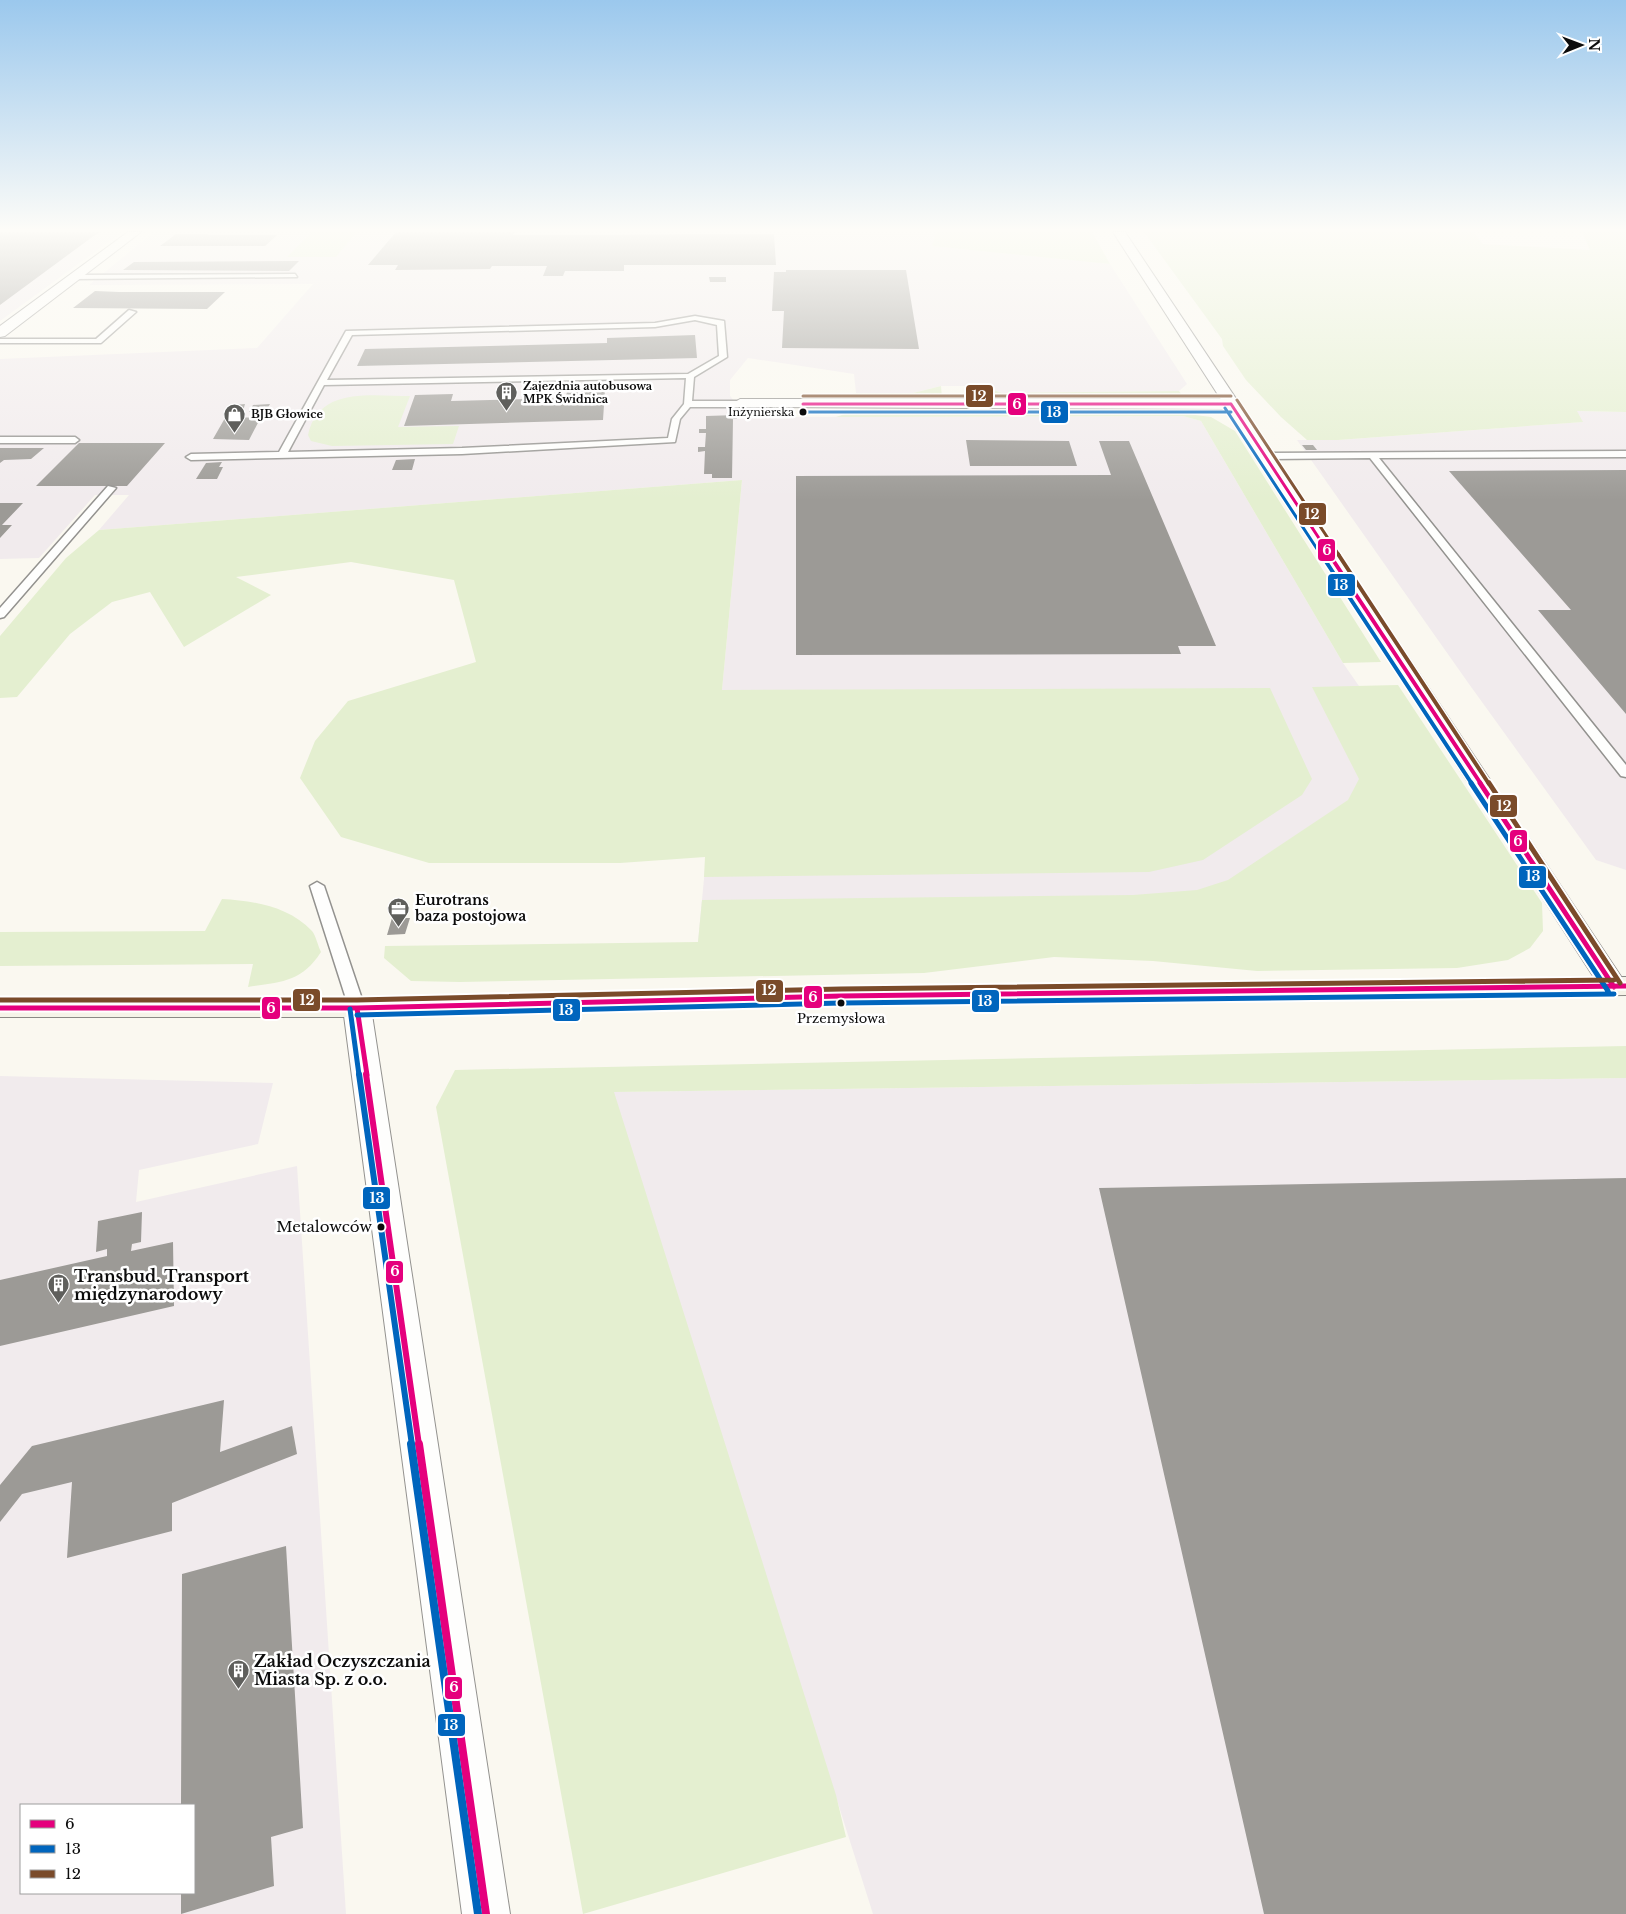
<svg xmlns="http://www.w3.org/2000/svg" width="1626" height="1914" viewBox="0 0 1626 1914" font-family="'Libre Baskerville',serif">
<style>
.industrial{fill:#f1ebed;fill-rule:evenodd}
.green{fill:#e4efd0}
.building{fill:#9c9a96}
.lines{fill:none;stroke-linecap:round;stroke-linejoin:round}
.service-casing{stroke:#93928f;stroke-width:3}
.minor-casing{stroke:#93928f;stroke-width:2}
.tertiary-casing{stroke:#93928f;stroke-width:2}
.secondary-casing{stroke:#8a8985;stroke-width:2}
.service{fill:#fefefd;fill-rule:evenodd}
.minor{fill:#fefefd;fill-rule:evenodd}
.tertiary{fill:#fefefd;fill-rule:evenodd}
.secondary{fill:#f5f3e8;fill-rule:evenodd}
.bus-1-far4-casing{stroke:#fff;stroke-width:5.5}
.bus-1-far3-casing{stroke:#fff;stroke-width:7}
.bus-1-far2-casing{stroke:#fff;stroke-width:9}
.bus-1-far1-casing{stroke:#fff;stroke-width:10}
.bus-1-casing{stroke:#fff;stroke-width:12}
.bus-2-far4-casing{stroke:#fff;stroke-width:5.5}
.bus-2-far3-casing{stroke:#fff;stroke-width:7}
.bus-2-far2-casing{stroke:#fff;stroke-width:9}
.bus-2-far1-casing{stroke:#fff;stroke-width:10}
.bus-2-casing{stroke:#fff;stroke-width:12}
.bus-3-far2-casing{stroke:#fff;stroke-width:5.5}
.bus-3-far1-casing{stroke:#fff;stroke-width:7}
.bus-3-casing{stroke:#fff;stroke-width:9}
.bus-1-far4{stroke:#e5007d;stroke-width:3}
.bus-1-far3{stroke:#e5007d;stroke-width:4}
.bus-1-far2{stroke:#e5007d;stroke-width:5}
.bus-1-far1{stroke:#e5007d;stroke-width:6}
.bus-1{stroke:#e5007d;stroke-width:8}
.bus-2-far4{stroke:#0065bd;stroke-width:3}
.bus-2-far3{stroke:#0065bd;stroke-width:4}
.bus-2-far2{stroke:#0065bd;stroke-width:5}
.bus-2-far1{stroke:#0065bd;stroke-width:6}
.bus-2{stroke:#0065bd;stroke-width:8}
.bus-3-far2{stroke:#7a4b2a;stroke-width:3}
.bus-3-far1{stroke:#7a4b2a;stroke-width:4}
.bus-3{stroke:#7a4b2a;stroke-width:5}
.bus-dot{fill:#0c0c0c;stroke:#fff;stroke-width:2}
.labels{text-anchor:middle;stroke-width:5;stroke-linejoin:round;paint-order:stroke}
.far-poi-label{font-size:11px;font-weight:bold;fill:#0c0c0c;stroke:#fff;text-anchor:start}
.far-bus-label{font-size:11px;fill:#0c0c0c;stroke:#fff;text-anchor:end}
.bus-label{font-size:13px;fill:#0c0c0c;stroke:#fff}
.poi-label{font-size:14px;font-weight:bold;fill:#0c0c0c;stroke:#fff;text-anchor:start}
.near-bus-label{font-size:15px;fill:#0c0c0c;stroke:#fff;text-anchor:end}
.near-poi-label{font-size:16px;font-weight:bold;fill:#0c0c0c;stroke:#fff;text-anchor:start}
.line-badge{stroke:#fff;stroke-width:2}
.badge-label{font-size:14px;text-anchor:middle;font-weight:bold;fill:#fff}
</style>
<rect width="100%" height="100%" fill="#faf8f0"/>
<path class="industrial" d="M0,232h122l-122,89z
M154,232h158l-24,25h48l21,-25h579l-4,14 178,18 77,120 -8,7 -177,2 -19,-7h-42l-28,7h-57l-2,-19 -106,-16 -18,22v16l18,21 435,-1 18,5 142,242 16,23 16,246 -677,10 44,-462 -643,50 30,-35h-34l-56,63 -39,1v-200l257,-11 56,-64 -224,1z
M1576,411l50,1v458l-30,-10 -127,-176 -172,-244h41l244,-18z
M0,1076l273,7 -15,61 -119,26 -3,32 161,-36 49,748h-346zM21,1805h173v88h-173z
M1626,1078v836h-753l-260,-822z"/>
<path class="green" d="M312,232h45l-21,25h-49z
M936,232h156l18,32 -178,-18z
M1144,232h330l9,12 107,6 -8,-18h44v180l-49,-1 6,11 -245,18h-31l-26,-23 -35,-37 -23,-34 -1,-7z
M941,386l1,12 -93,1v-4l7,-2h57z
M966,386h17l19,7 177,-2 6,8h-215z
M410,396l-12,31 61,-1 -6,18 -121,2 -21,-5 -3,-6c10,-49 64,-39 102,-39z
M860,409l297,1 54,7 24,14 146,231 -38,1 -142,-242 -18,-5 -347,1z
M742,480l-20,210 548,-2 42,91 -10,16 -99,65 -54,12 -445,5 1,-20 -85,6h-191l-88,-26 -41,-59 15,-37 33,-40 128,-39 -22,-82 -103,-18 -115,15 35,18 -87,52 -34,-55 -38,10 -42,32 -53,63 -17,1v-62l66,-78 33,-28z
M1398,685l144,218 1,28 -13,17 -22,12 -51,8 -200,3 -104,-10 -99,-4 -130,16 -464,9 -49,-1 -27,-23 1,-12 313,-4 4,-42 431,-5 64,-5 31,-10 120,-80 11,-21 -47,-92z
M222,899c33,2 66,7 90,32 4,5 6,15 9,21 -19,30 -40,30 -73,35l5,-23 -253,2v-34l205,-1z
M1626,1046v32l-1012,14 222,703 10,42 -263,77 -147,-807 19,-37z"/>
<path class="building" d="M0,232h99l-99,73z
M396,232h119l-2,3 261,-1 2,31h-152v6h-59l-2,5h-20l4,-10h-55l-2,3 -95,1 3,-5h-30z
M176,234h33l-2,1h70l-12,11h-105z
M299,261l-10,10 -166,-1 11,-8z
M786,270h120l13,79 -137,-1 2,-37h-12l2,-39h12z
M709,277h17v5h-16z
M95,291l24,1h106l-18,17 -134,-1z
M695,335l2,23 -340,8 8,-17 242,-6v-5z
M605,390l-2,30 -199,6 11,-31 38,-1 -2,7 115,-3 1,-7z
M245,404l-2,7h-12l3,-6z
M270,404l-4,7 -17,1 4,-7z
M737,415v4h-4l-1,59h-20v-4h-8l1,-23 -7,1v-5h7l1,-14h-7v-4h7v-13z
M261,417l-12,23 -36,-1 12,-21z
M966,440l103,1 8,25h-107z
M1099,441h30l87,205h-38l3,8 -385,1v-179l315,-1z
M79,443h86l-38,43h-91z
M1302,445h11l4,5h-11z
M0,448h44l-13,11 -27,1 -4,3z
M415,459l-3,11h-20l4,-10z
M222,462l-3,5h4l-6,12h-21l10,-16z
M1626,470v244l-88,-104h33l-122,-139z
M0,503h23l-21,22h10l-12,13z
M392,918h18l-5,16 -18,1z
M1626,1178v736h-362l-165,-726z
M142,1212l-1,30 -9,2 -1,7 42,-9 1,64 -174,40v-66l107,-24v-7l-11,3 2,-31z
M224,1400l-4,52 72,-26 5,28 -125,49v28l-105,27 5,-76 -50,12 -22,28v-37l32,-39z
M286,1546l17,282 -32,9 3,49 -93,28v-21h13v-88h-13l1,-231z"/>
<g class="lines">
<defs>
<path id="service" d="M295,274l2,3 -222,2 -3,-2 3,-2z
M129,310l7,2 -35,31h-101v-4h96z
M695,316l29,5 3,36 -33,20 -2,24h48l4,3 -4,3h-50l-10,12 -5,23 -213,12 -271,6 -5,-3 5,-3 88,-2 67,-121 309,-8zM695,320l22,5 2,31 -31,18 -361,6 25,-45 303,-8zM686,378l-2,26 -12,15 -4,19 -206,10 -174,4 36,-67z
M0,437h75l4,3 -4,3h-75z
M1626,451v6l-247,1 247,307v12l-5,-1 -251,-318 -103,1 -4,-3 4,-3z
M108,486l8,2 -112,129 -4,1v-10z
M317,882l7,4 41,122 -2,4h-12l-2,-4 -39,-122z"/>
<path id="minor" d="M128,232h13l-136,104 -5,1v-11z
M740,399h491l8,5 -8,5 -496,-2 -3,-3z
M357,999l10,3 4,6 139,906h-48l-119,-906 4,-6z"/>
<path id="tertiary" d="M1113,232h12l501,752 -2,9 -10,3 -10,-3z"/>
<path id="secondary" d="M1626,977v18l-785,10 -484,12h-357v-18h357l484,-12z"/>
</defs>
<use href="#service" class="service-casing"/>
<use href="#minor" class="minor-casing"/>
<use href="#tertiary" class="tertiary-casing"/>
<use href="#secondary" class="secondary-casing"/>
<use href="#service" class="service"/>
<use href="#minor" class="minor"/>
<use href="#tertiary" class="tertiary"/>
<use href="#secondary" class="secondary"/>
<defs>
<path id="bus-1-far4" d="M803,404h428
M1231,404l99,151"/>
<path id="bus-1-far3" d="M1329,554l152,230"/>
<path id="bus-1-far2" d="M1480,783l134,204
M0,1008h357l484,-12 785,-10
M357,1008l10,67"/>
<path id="bus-1-far1" d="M366,1074l53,371"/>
<path id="bus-1" d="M419,1444l67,470"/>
<path id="bus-2-far4" d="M1225,408l96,147
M803,412h428"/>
<path id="bus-2-far3" d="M1321,554l151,230"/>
<path id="bus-2-far2" d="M1471,783l137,208
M350,1009l9,66
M357,1015l484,-12 773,-9"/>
<path id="bus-2-far1" d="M359,1074l53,371"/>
<path id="bus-2" d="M411,1444l67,470"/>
<path id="bus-3-far2" d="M803,396h428
M1237,400l102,155"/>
<path id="bus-3-far1" d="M1338,554l151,230"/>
<path id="bus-3" d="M1489,783l131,200
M0,1000h357l484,-11 773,-9"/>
</defs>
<use href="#bus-1-far4" class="bus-1-far4-casing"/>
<use href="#bus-1-far3" class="bus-1-far3-casing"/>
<use href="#bus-1-far2" class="bus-1-far2-casing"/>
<use href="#bus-1-far1" class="bus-1-far1-casing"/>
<use href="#bus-1" class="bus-1-casing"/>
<use href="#bus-2-far4" class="bus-2-far4-casing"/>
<use href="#bus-2-far3" class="bus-2-far3-casing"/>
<use href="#bus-2-far2" class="bus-2-far2-casing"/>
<use href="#bus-2-far1" class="bus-2-far1-casing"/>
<use href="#bus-2" class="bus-2-casing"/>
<use href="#bus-3-far2" class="bus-3-far2-casing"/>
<use href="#bus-3-far1" class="bus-3-far1-casing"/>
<use href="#bus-3" class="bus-3-casing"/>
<use href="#bus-1-far4" class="bus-1-far4"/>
<use href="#bus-1-far3" class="bus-1-far3"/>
<use href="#bus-1-far2" class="bus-1-far2"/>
<use href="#bus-1-far1" class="bus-1-far1"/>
<use href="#bus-1" class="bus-1"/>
<use href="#bus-2-far4" class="bus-2-far4"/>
<use href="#bus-2-far3" class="bus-2-far3"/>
<use href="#bus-2-far2" class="bus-2-far2"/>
<use href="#bus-2-far1" class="bus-2-far1"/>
<use href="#bus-2" class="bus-2"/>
<use href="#bus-3-far2" class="bus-3-far2"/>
<use href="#bus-3-far1" class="bus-3-far1"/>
<use href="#bus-3" class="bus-3"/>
</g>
<linearGradient id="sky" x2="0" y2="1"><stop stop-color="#9bc8ed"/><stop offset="0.46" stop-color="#fdfcf8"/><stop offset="1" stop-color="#fdfcf8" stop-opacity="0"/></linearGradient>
<rect width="1626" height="500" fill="url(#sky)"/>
<defs>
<symbol id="building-pin" viewBox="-11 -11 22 30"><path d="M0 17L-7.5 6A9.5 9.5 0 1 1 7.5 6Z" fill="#5f5f5c" stroke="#fff"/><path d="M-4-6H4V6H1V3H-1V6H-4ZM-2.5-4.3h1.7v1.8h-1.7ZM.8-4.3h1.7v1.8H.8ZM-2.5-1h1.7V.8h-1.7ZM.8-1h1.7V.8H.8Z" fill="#fff"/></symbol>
<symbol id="shop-pin" viewBox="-11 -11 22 30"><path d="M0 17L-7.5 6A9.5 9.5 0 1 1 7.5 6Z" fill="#5f5f5c" stroke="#fff"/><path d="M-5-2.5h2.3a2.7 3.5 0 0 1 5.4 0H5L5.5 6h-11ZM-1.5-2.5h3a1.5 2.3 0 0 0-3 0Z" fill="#fff"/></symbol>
<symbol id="office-pin" viewBox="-11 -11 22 30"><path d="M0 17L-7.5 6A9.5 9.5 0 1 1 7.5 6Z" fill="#5f5f5c" stroke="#fff"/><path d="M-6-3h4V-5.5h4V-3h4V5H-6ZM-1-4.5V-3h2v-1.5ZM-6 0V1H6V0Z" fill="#fff"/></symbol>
</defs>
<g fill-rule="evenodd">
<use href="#building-pin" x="494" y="380" width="25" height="34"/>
<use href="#shop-pin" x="222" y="402" width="25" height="34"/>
<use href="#office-pin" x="386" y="896" width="25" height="34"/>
<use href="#building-pin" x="46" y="1272" width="25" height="34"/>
<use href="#building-pin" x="226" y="1658" width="25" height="34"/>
</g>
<g class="bus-dot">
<circle cx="803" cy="412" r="4.5"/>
<circle cx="841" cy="1003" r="4.5"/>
<circle cx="381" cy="1227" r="4.5"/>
</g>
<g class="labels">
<g class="far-poi-label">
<text x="523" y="390">Zajezdnia autobusowa<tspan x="523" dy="13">MPK Świdnica</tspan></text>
<text x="251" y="418">BJB Głowice</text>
</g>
<g class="far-bus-label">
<text x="794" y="416">Inżynierska</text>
</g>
<g class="bus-label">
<text x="841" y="1023">Przemysłowa</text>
</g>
<g class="poi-label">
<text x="415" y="905">Eurotrans<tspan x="415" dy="16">baza postojowa</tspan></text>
</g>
<g class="near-bus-label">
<text x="372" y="1232">Metalowców</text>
</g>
<g class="near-poi-label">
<text x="74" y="1282">Transbud. Transport<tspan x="74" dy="18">międzynarodowy</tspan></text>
<text x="254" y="1667">Zakład Oczyszczania<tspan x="254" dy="18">Miasta Sp. z o.o.</tspan></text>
</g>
</g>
<g class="line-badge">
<rect x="965" y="384" width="29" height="24" rx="5" fill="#7a4b2a"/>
<rect x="1007" y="392" width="20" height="24" rx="5" fill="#e5007d"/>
<rect x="1040" y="400" width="29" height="24" rx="5" fill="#0065bd"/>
<rect x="1298" y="502" width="29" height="24" rx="5" fill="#7a4b2a"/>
<rect x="1317" y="538" width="19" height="24" rx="5" fill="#e5007d"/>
<rect x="1327" y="573" width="29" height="24" rx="5" fill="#0065bd"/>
<rect x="1489" y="794" width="29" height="24" rx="5" fill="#7a4b2a"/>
<rect x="1509" y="829" width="19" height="24" rx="5" fill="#e5007d"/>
<rect x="1518" y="865" width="29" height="24" rx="5" fill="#0065bd"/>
<rect x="755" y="979" width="29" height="24" rx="5" fill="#7a4b2a"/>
<rect x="803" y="985" width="20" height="24" rx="5" fill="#e5007d"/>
<rect x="292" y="988" width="29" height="24" rx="5" fill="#7a4b2a"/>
<rect x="971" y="989" width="29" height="24" rx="5" fill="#0065bd"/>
<rect x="261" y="996" width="20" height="24" rx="5" fill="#e5007d"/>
<rect x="552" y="998" width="29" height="24" rx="5" fill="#0065bd"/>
<rect x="362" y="1186" width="29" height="24" rx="5" fill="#0065bd"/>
<rect x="385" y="1260" width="19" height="24" rx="5" fill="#e5007d"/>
<rect x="444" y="1676" width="19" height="24" rx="5" fill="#e5007d"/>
<rect x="437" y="1713" width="29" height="24" rx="5" fill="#0065bd"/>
</g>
<g class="badge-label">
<text x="979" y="401">12</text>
<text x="1017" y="409">6</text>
<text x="1054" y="417">13</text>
<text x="1312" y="519">12</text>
<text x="1327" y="555">6</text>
<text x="1341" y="590">13</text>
<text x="1504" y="811">12</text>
<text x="1518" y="846">6</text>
<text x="1533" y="881">13</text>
<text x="769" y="995">12</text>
<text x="813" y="1002">6</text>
<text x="307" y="1005">12</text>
<text x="985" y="1006">13</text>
<text x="271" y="1013">6</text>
<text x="566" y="1015">13</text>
<text x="377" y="1203">13</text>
<text x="395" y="1276">6</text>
<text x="454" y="1692">6</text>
<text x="451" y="1730">13</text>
</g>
<rect x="20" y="1804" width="175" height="90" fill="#ffffff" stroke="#9e9e9e"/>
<rect x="30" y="1820" width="25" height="8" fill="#e5007d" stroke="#9e9e9e"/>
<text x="65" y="1829" font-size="15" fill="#0c0c0c">6</text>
<rect x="30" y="1845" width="25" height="8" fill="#0065bd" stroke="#9e9e9e"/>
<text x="65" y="1854" font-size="15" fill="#0c0c0c">13</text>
<rect x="30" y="1870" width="25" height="8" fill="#7a4b2a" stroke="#9e9e9e"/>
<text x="65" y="1879" font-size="15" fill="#0c0c0c">12</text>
<g transform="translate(1581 45) rotate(89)" stroke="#ffffff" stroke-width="4" paint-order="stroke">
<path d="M0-4L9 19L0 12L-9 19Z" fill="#0c0c0c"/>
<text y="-8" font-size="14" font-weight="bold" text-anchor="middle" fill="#0c0c0c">N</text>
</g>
</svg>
